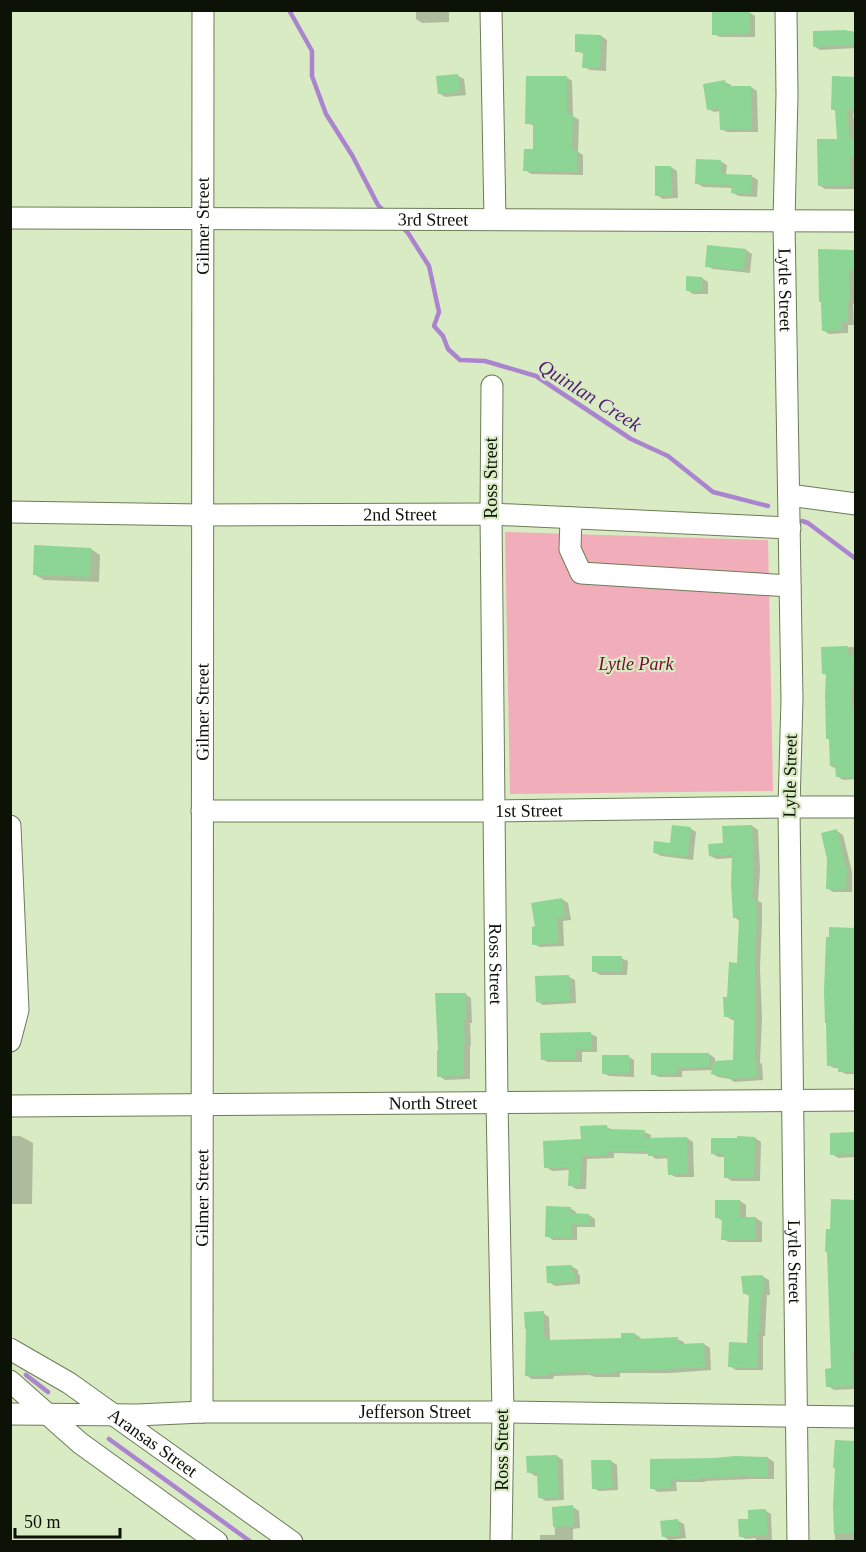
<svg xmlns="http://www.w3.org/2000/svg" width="866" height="1552" viewBox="0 0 866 1552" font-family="Georgia,serif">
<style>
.green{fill:#f2adba}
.shadow{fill:#0003}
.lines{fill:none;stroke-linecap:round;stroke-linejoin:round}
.stream{stroke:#ab84d0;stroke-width:4.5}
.building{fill:#8cd594}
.minor-casing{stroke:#6d7c58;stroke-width:23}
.minor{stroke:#fff;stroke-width:21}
.labels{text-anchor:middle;stroke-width:4.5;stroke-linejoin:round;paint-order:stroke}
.street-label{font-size:18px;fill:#0c1205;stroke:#d9ebc3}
.park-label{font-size:18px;font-style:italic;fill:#7b0634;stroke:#d9ebc3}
.water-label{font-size:20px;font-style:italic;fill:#521e78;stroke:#d9ebc3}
</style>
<rect width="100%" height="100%" fill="#d9ebc3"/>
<path class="green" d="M505,532l263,8 5,251 -263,3z"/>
<path class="shadow" d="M416,10h33v12l-27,1 -6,-4z
M714,12h35l6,4v21h-35l-6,-3z
M853,32l3,2v14l-36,2 -5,-3z
M601,36l6,4 -1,31 -16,-1 -6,-3 1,-13 -9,-3z
M458,76l6,3 2,16 -21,2 -6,-4z
M566,77l6,4 1,35 6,4 -1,32 5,3v20l-52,-1 -6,-4 9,-19 1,-25 -9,-3z
M833,77l22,1 1,35h-3l3,27v49h-31l-6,-4 20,-45 -2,-29 -5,-2z
M725,82l6,3 1,3 19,-1 6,4 1,41h-31l-6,-3v-18l-7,1 -6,-3z
M720,161l7,4 -1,10 25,1 7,4 -1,17 -18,-1 -6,-3v-5l-30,-1 -6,-4z
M671,167l6,4 1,27 -15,1 -6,-4z
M746,250l6,4 -2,19 -37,-4 -6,-3z
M819,251h37v52l-3,1 1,21h-6v8l-19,1 -6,-4z
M702,278l6,4v12h-15l-6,-4z
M91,549l9,6 -1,27 -55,-2 -10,-6z
M856,647v132l-13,1 -6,-4v-7l-6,-3 -4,-90 -3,-3 -1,-25z
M752,826l6,4 2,40 -2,31 4,2v19l-2,46 2,50 -2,45 2,1 1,16 -29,2 -4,-3 -12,-2 -6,-4 1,-3 -31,1v6h-23l-6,-3 56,-20 6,4v5l19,-1 2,-42h-4l-6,-4 3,-18 9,-34 2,-43 -6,-4 -1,-59 -16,1 -7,-3z
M690,828l6,4 -3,28 -32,-4 -7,-4 17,-7z
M837,831l6,4 9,37v20h-19l-6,-4z
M562,899l6,4 3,17 -8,1 1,25 -24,1 -6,-3z
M831,928l25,1v145h-10l-7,-3v-3h-5l-6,-3z
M621,958l7,3 -1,14h-27l-6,-4z
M569,977l6,3 1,23 -33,2 -6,-4z
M465,994l6,4 1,25h-2l1,23h-1v33l-25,1 -6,-4z
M591,1034l6,3v15h-15v10h-34l-6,-3z
M628,1056l6,4v17l-25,-1 -6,-3z
M607,1127l6,3 31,2 7,3 -1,4 37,-1 6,4 1,35h-18l-7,-3v-16l-13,1 -7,-5 -35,-1v5l-27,1 -1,30h-10l-6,-4 1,-15 -19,1 -6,-4 36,-26z
M856,1133v24l-18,1 -6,-4 -1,-20z
M10,1136h10l13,7 -1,61h-22z
M755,1138l6,4 -1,39h-28l-7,-4 1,-20h-8l-6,-4z
M740,1201l6,4v13h10l6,4v20h-33l-6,-3v-18l-7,-4z
M833,1201l23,1v187l-22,1 -6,-4 4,-16 -1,-140z
M570,1208l6,4v3h13l6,4v8h-18v13h-24l-6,-4z
M571,1266l7,4v4l2,1v9l-25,2 -6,-4z
M762,1276l7,4 1,15h-3l-2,41h-2v34h-27l-6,-4 18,-22 3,-47 -7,-4z
M543,1313l6,4 1,23h73l12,-6 6,4v2l36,-1 7,3v3l20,-1 6,4 1,22 -40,3h-51v4h-25l-5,-2 -36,1 -1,3h-21l-6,-4z
M836,1442l20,1v99h-21z
M557,1456l6,4 1,40 -18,1 -7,-4v-22l-4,1 -6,-4z
M768,1458l6,4v17h-22l-47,2v1h-29l1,9 -19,1 -6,-4 -1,-28z
M611,1461l6,4 1,25 -19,1 -6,-3z
M573,1507l6,4 1,17 -7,1v13h-33v-7h15l-1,-27z
M766,1511l5,3 1,28h-16v-4l-10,1 -6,-3 9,-16z
M678,1521l6,3 2,14 -17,2 -6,-4z"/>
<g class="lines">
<path class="stream" d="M289,10l23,41v25l14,38 26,41 26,50 4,4
M403,228l5,5 21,33 10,46 -5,14 9,10 5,13 12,11 25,1 51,15 95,63 37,17 45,36 55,14
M802,521l6,2 48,36
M26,1375l22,17
M109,1439l142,103"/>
</g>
<path class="building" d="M712,11h37l1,23 -38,1z
M847,30v1h6l1,14 -41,2v-16z
M575,34l26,1 -1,33h-18l1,-16h-8z
M458,74l2,18 -22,2 -2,-18z
M526,76h41v38l6,1 -1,35h5v22l-54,-1 1,-22h9v-25h-8z
M832,76l23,1 -1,33h-7l3,29h5v18h-5l1,29h-33l-1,-47h20l-2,-29h-4z
M725,80l1,6h25l1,43 -32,1 -1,-22 -12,2 -4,-26z
M696,159l25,1v14l31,1 -1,19 -20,-1 1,-8 -37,-1z
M655,166h16l1,29 -17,1z
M707,245l39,4 -2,21 -39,-3z
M818,249l37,1v19h-6l1,32h-2v21h-6v8l-20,1 -1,-29h-2z
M686,276l16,1v14h-16z
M34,545l57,3 -1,29 -57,-2z
M848,646v9l6,-1 -3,55h3l1,68h-19l-1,-11h-5l-1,-27h-3l-1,-45 1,-20h-4l-1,-27z
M672,825l19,2 -4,30 -34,-4 1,-12 16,2z
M752,825l2,41 -2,32h4l1,20 -2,46 1,50 -1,45h1l1,18 -30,2v-2l-16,-3 2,-13 20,-1 1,-43h-10l-1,-20h4l2,-35 8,1 2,-45h-6l-2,-33 1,-30 -23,1 -1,-12 15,-1 -1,-17z
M837,829l8,37h2l-1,23h-20l1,-30 -6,-26z
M562,898l3,19 -8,1 1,25 -26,2v-18l3,-1 -4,-23z
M829,927l26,1v93h-2v31h2v20h-17v-6h-11l-1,-43h-1l-1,-31 2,-55h3z
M592,956h30v16h-30z
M569,975l1,26 -34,1 -1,-26z
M435,993h31v27h-2l1,23h-1v33l-27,1v-27h1z
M591,1032l1,17h-16v10l-35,1 -1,-27z
M651,1053h58v14l-32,1v6l-26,1z
M602,1055h27v19h-27z
M607,1125v4l38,1 -1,8 43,-1 1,37 -20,1 -1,-20 -19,1v-5h-40v4l-26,1 -2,30h-12l1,-19 -25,1 -1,-27 38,-2 -1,-13z
M855,1132v22l-25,1v-22z
M737,1136l18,1 -1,41h-30v-24h-13v-16h26z
M831,1199l24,1v152h-3l1,34 -27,1 -1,-18 6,-1 -4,-116h-2l1,-23h4z
M715,1200h25v17h16v23h-35l1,-22h-7z
M546,1206l25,1 -1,6 19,1v11l-18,-1v13h-26z
M572,1265v6l2,-1 1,12 -28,1 -1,-17z
M763,1275l1,17 -3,1 -2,40h-1l-1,35 -29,-1 1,-25 18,1 2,-49h-6l-2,-18z
M544,1311v27h4v2l73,-2v-5h14v6l43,-2v7l26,-1 1,24 -40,2 1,1 -52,1v3h-27v-2l-39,1v3h-23l1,-47h-1l-1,-17z
M835,1440l20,1v92l-21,1 -1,-28 2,-38h-2z
M557,1455l2,42 -21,1 -1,-26 -10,1 -1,-17z
M735,1456l33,1v20l-23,-1 -46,2v1l-28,1v8l-21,1v-30l64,-1z
M591,1460h20l2,28 -21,1z
M573,1505l1,21 -21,1 -1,-20z
M766,1509l2,26 -29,2 -1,-18h10v-9z
M678,1519l2,16 -18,2 -2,-16z"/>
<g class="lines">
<defs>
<g id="minor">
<path d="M491,10l4,209"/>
<path id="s1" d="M786,10l1,85 -3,126 8,478 -3,108 9,735"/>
<path id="s2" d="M10,218l846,3"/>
<path id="s3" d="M492,386l-1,128 6,588 6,310 -2,130"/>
<path d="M789,495l67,9"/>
<path id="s4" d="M10,512l192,3 289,-1 299,14"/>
<path d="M571,518l-1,31 11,24 209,13"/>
<path id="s5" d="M202,811h292l295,-4h67"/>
<path d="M10,826l8,184 -8,31"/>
<path id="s6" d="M10,1106l846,-6"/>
<path id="s7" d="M10,1349l59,34 223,159"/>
<path d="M10,1381l70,62 137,99"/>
<path id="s8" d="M202,1412l1,-1402"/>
<path id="s9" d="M10,1414l127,1 65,-3h301l353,5"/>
</g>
</defs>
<use href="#minor" class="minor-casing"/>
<use href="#minor" class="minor"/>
</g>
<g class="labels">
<g class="street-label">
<text dy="6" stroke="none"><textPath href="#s2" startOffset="423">3rd Street</textPath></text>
<text dy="6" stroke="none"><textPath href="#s8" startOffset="1186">Gilmer Street</textPath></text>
<text dy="6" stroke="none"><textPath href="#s1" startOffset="280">Lytle Street</textPath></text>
<text transform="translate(491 478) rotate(-90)" y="6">Ross Street</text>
<text dy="6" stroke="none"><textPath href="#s4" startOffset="390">2nd Street</textPath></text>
<text dy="6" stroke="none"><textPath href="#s8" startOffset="700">Gilmer Street</textPath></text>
<text transform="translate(790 776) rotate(-89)" y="6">Lytle Street</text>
<text dy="6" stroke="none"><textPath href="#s5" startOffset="327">1st Street</textPath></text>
<text dy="6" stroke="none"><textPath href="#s3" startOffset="578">Ross Street</textPath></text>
<text dy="6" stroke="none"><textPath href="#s6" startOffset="423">North Street</textPath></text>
<text dy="6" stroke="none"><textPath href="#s8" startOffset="214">Gilmer Street</textPath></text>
<text dy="6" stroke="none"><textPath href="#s1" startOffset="1252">Lytle Street</textPath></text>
<text dy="6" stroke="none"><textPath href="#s9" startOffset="405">Jefferson Street</textPath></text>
<text dy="6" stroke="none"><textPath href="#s7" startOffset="171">Aransas Street</textPath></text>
<text transform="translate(502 1450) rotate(-90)" y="6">Ross Street</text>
</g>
<g class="park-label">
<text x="636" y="670">Lytle Park</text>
</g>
<g class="water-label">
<text transform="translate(590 395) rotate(32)" y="7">Quinlan Creek</text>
</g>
</g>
<rect width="866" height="1552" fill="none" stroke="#0c1205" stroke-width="24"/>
<path d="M15 1528v9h105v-9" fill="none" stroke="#0c1205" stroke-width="3"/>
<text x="24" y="1528" font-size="18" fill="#0c1205" stroke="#d9ebc3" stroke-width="4.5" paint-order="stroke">50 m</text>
</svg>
